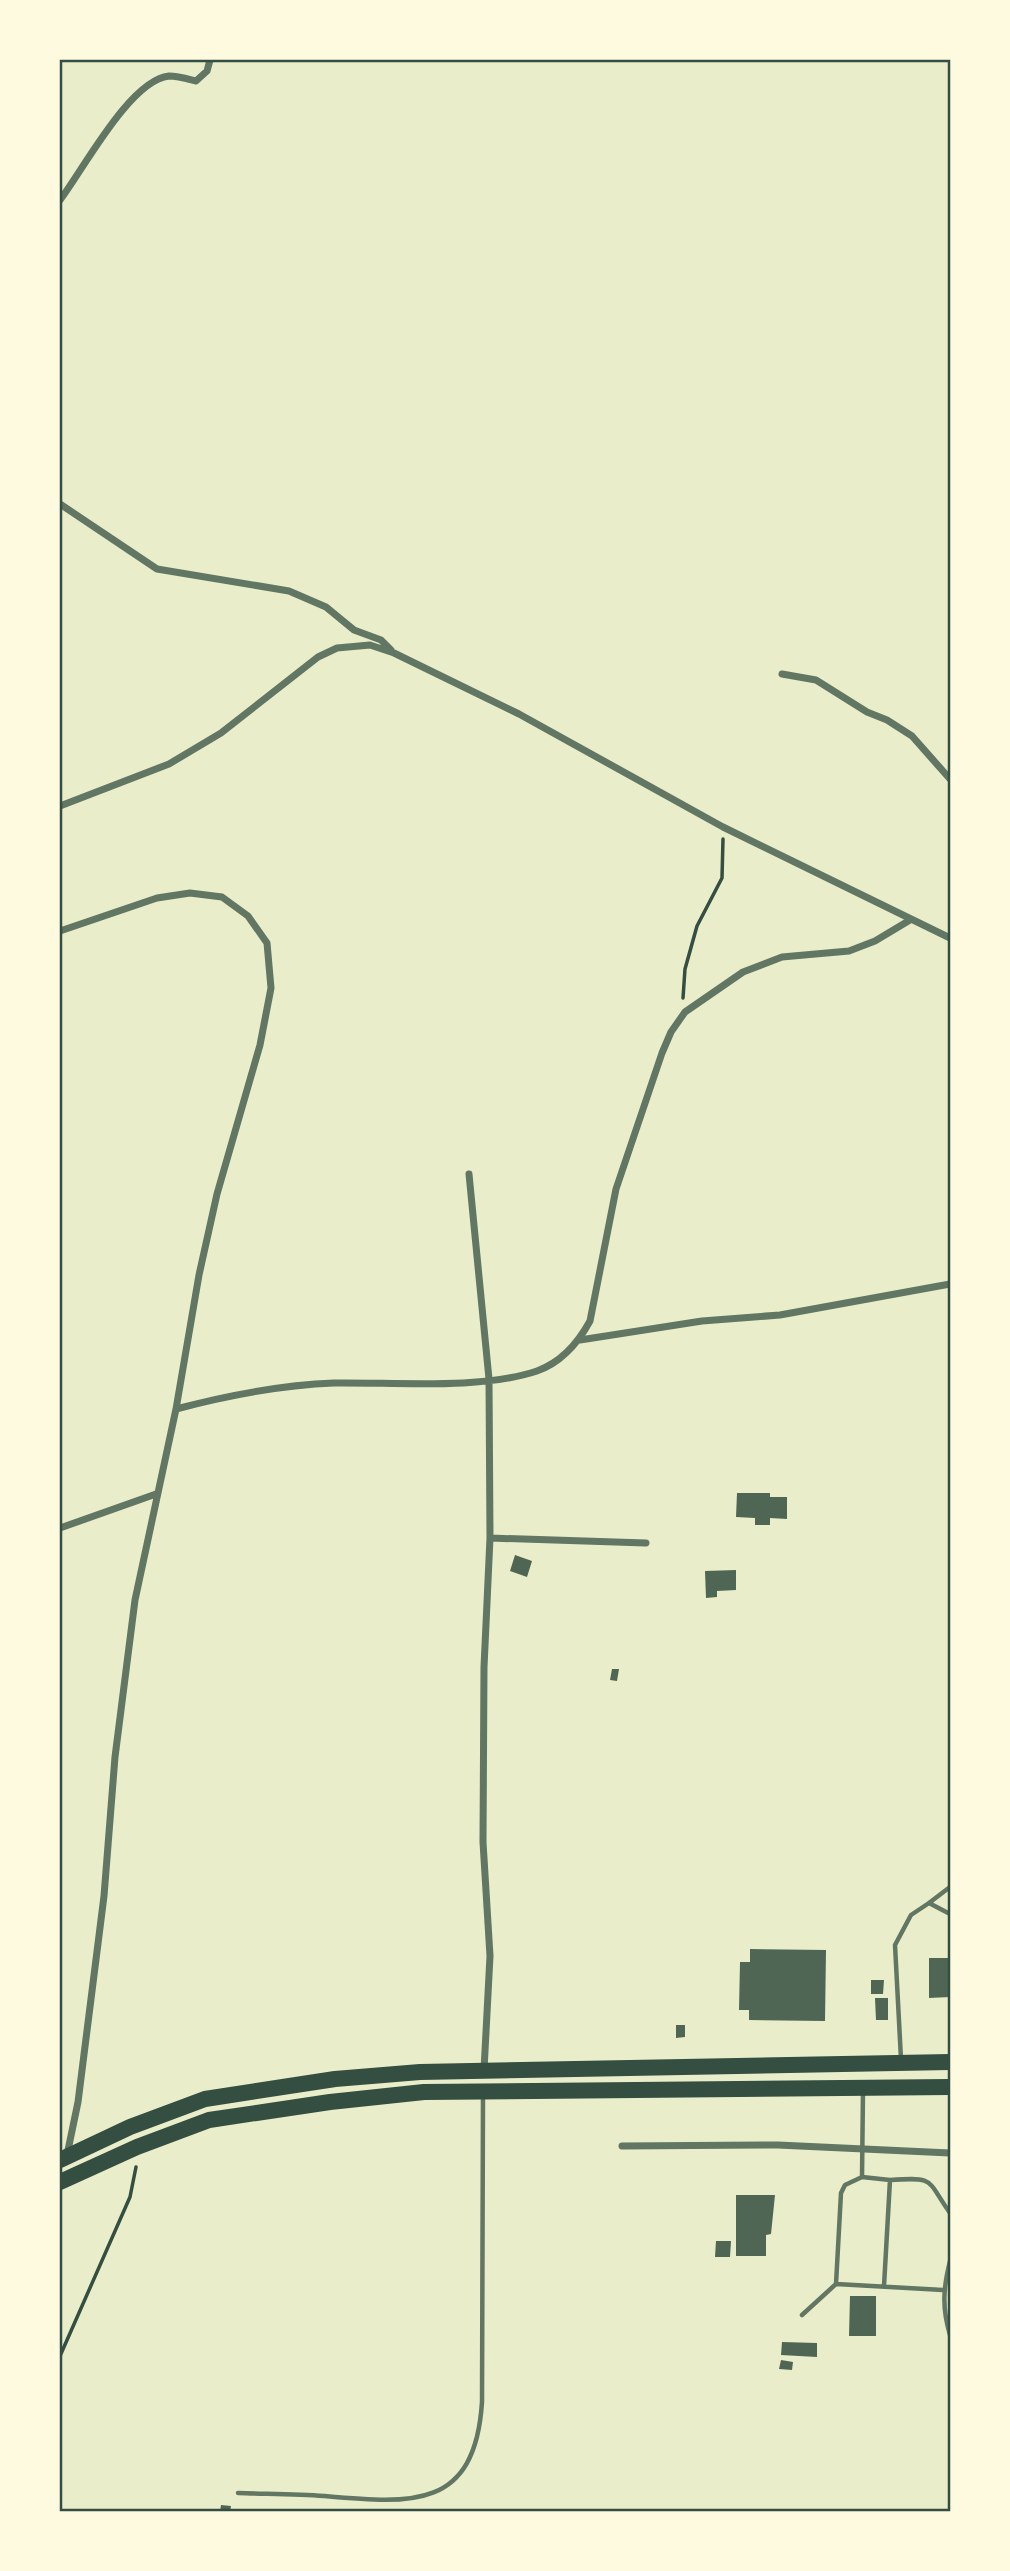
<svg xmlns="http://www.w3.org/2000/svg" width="1010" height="2571" viewBox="0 0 1010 2571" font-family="Merriweather,serif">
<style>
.building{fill:#4f6655}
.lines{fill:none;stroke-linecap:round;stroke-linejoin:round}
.path{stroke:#344e41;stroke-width:3.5}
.service{stroke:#617663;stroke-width:4.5}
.minor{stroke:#617663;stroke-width:7}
.trunk{stroke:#344e41;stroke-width:16}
.neatline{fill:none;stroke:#344e41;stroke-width:2.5}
</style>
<rect width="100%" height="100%" fill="#e9edc9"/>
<path class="building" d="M737,1493h33v4h17v22l-17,-1v7h-15v-7l-19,-1z
M515,1555l17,6 -5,16 -17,-6z
M736,1570v20l-19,1v6l-11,1 -1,-27z
M612,1669h7l-2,12 -7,-1z
M750,1949l76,1 -1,71 -76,-1v-10h-10l1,-48h10z
M929,1958h21v39l-21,1z
M871,1980h13l-1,14h-12z
M875,1998h13v22h-12z
M676,2025h9v12l-9,1z
M736,2195h39l-4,39 -5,1v21h-30z
M716,2241h15l-1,16h-15z
M850,2296h26v40h-27z
M782,2342l35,1v14l-36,-2z
M781,2360l12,2 -1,8 -13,-1z
M221,2505l10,1 -1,6h-10z"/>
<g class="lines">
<path class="path" d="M683,998l2,-29 12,-43 25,-48 1,-39
M60,2356l70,-159 6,-30"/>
<path class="service" d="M929,1903l21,-16
M901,2059l-6,-114 16,-30 18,-12 21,11
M862,2177l28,3 -6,106
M890,2180c46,-3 36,-1 60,33
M950,2261c-7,28 -8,47 0,74
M836,2284l107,6
M802,2315l34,-31 5,-91 4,-8 17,-8 1,-86
M238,2493c29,1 58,1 86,3 88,8 151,14 158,-94l1,-308"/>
<path class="minor" d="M60,200c23,-30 70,-120 109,-124 9,0 19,3 27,5l11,-10 3,-11
M60,504l97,65 132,22 37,16 28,23 27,10 10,10
M782,674l34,6 51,32 20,8 25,16 38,43
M60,806l109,-42 52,-31 97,-76 19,-9 33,-3 24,8 125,61 204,113 227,111
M60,931l97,-33 33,-5 32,4 26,19 19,27 4,45 -11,57 -43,149 -18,81 -23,134 -41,191 -20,157 -11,139 -26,206 -11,53
M469,1174l20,205 1,159 -6,129 -1,175 7,114 -6,114
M580,1340l122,-19 78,-6 170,-31
M176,1409c53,-14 104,-24 158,-26 60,-1 147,7 203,-12 25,-9 41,-28 53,-50l26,-132 46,-136 9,-21 14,-20 58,-40 39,-15 67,-6 26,-10 35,-21
M60,1528l96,-34
M490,1538l156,5
M622,2146l156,-1 172,8"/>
<path class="trunk" d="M60,2160l70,-33 75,-28 130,-20 85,-7 530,-10
M60,2182l77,-35 72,-27 121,-18 94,-10 526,-5"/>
</g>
<rect width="1010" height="2571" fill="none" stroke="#fefae0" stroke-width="122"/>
<rect x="61" y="61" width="888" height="2449" class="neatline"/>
</svg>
